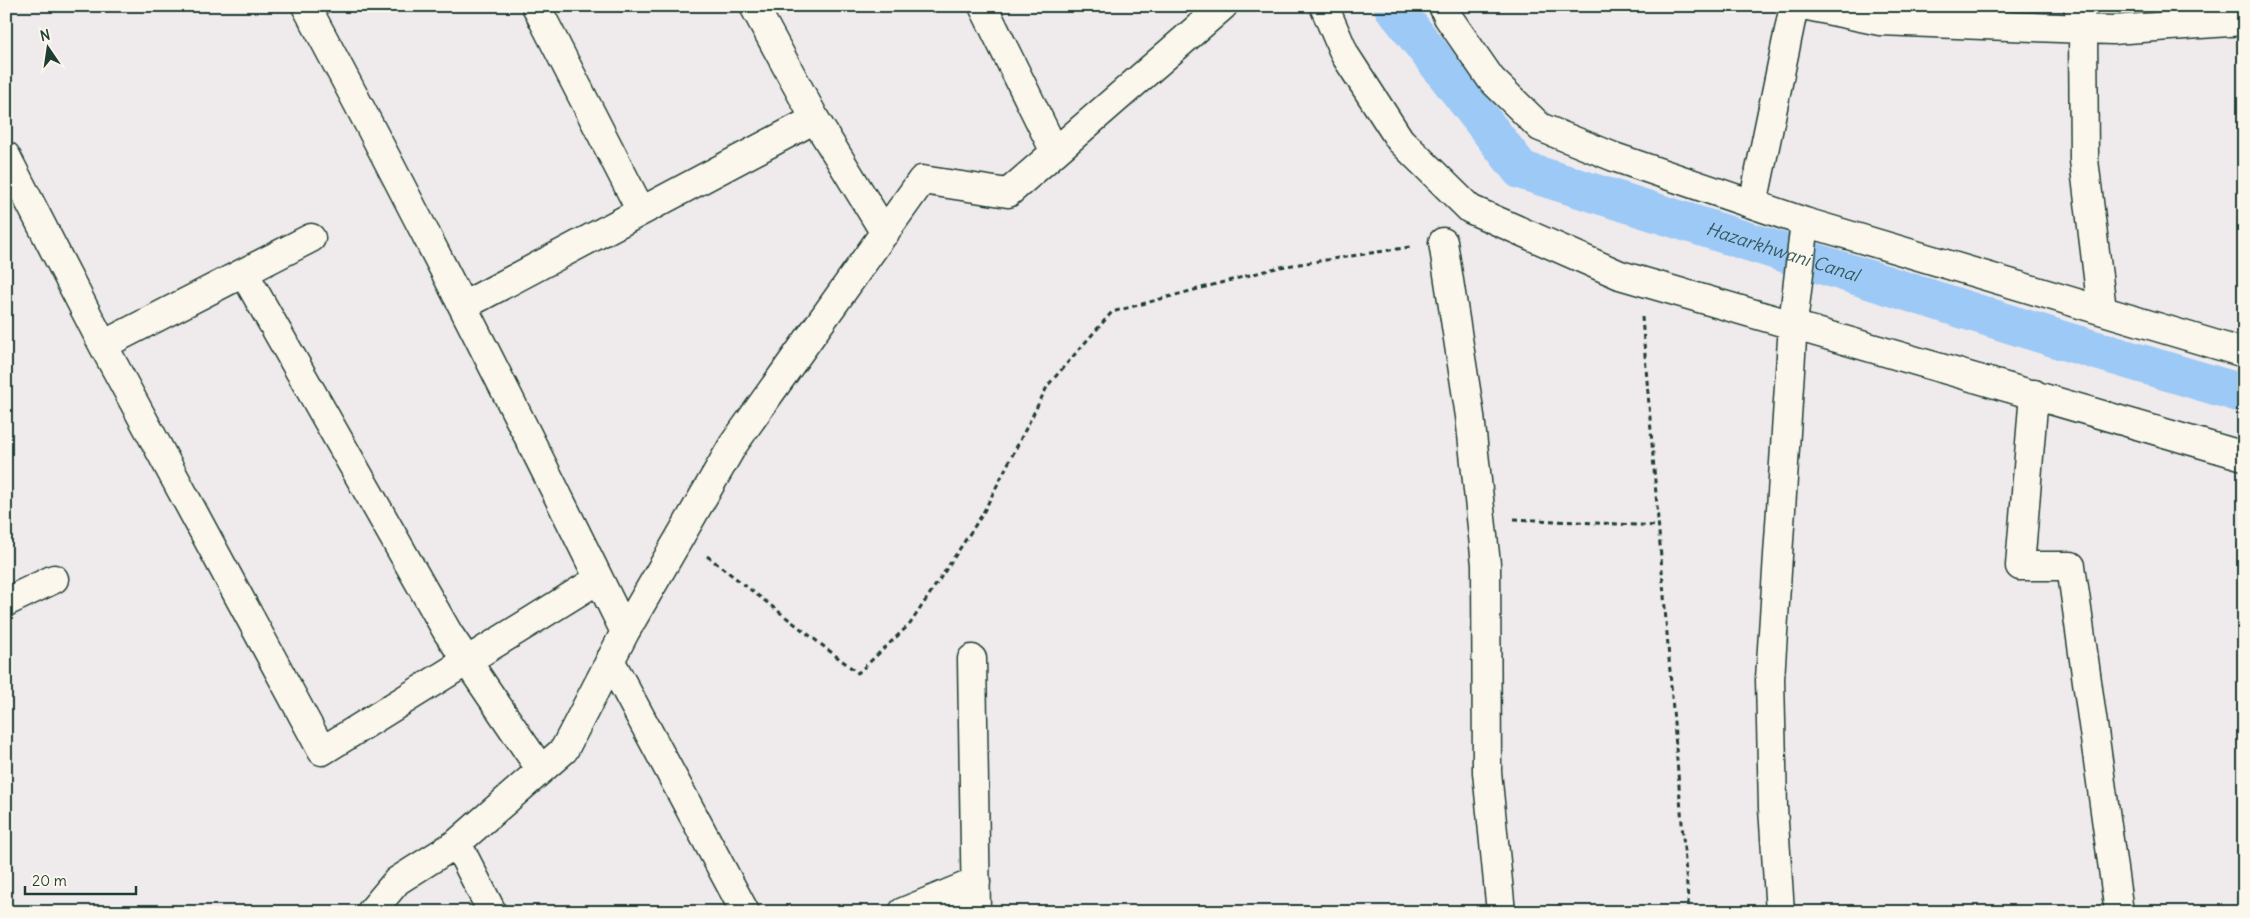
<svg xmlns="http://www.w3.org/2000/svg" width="2250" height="918" viewBox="0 0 2250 918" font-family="Delius,sans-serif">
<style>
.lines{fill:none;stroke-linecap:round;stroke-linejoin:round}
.canal{stroke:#9cc9f6;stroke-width:39}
.minor-casing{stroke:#1f3d34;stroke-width:31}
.path{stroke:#1f3d34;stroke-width:3;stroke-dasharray:5 4;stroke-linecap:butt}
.minor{stroke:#fbf7ec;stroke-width:28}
.labels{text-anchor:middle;stroke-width:4;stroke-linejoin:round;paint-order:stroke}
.water-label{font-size:18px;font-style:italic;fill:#38595b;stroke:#fbf7ec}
</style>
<rect width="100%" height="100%" fill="#efeaeb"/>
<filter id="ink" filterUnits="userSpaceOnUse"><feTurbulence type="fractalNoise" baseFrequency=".02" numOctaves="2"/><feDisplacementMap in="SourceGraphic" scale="10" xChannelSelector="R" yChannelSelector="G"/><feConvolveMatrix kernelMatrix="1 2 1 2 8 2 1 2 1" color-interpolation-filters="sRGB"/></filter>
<g filter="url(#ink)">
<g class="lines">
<path class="canal" id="s1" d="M1393,6l128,164 537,169 186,55"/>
<defs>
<path id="minor" d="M306,6c111,206 216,416 319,626
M536,6l105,205
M754,6l61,113 70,114
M983,6l72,146
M1324,6l21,49 55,85 70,69 150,66 624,181
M1443,6l5,11 43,62 49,48 74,30 191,65 439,131
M1808,6l72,15 232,9 132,-9
M2078,6l5,23 1,131 18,150
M6,156l97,189 219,406 277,-172
M1753,204l41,-198
M1443,242l27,174 16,148 1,208 14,140
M244,273l204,360 93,137
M463,306l352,-187
M103,345l208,-107
M2034,394l-14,172h51l48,346
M6,602l48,-23
M972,659l4,253
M610,660l135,252
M457,843l35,69
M371,912l26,-31 60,-38 107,-93 61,-118 108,-187 189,-265 86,13 215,-187
M903,912l73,-30
M1780,912l-7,-104 -3,-129 23,-355 12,-102"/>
</defs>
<use href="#minor" class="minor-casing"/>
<path class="path" d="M1642,317l47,595
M1514,519l144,7
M707,556l151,117 52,-49 72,-109 66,-130 64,-73 168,-45 130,-20"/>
<use href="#minor" class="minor"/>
</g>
</g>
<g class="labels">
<g class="water-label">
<text dy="6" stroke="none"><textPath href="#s1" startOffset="482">Hazarkhwani Canal</textPath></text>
</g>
</g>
<rect width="2250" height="918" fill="none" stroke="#fbf7ec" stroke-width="25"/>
<rect x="12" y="12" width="2225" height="893" fill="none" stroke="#1f3d34" stroke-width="2" filter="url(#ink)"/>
<g transform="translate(48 48) rotate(347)" stroke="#fbf7ec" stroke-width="4" paint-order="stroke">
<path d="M0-4L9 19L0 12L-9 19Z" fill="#1f3d34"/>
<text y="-8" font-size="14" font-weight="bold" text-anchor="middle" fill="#1f3d34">N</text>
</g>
<path d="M25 886v8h111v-8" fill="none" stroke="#1f3d34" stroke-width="2.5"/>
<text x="32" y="886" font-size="15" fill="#1f3d34" stroke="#fbf7ec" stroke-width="4" paint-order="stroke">20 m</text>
</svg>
